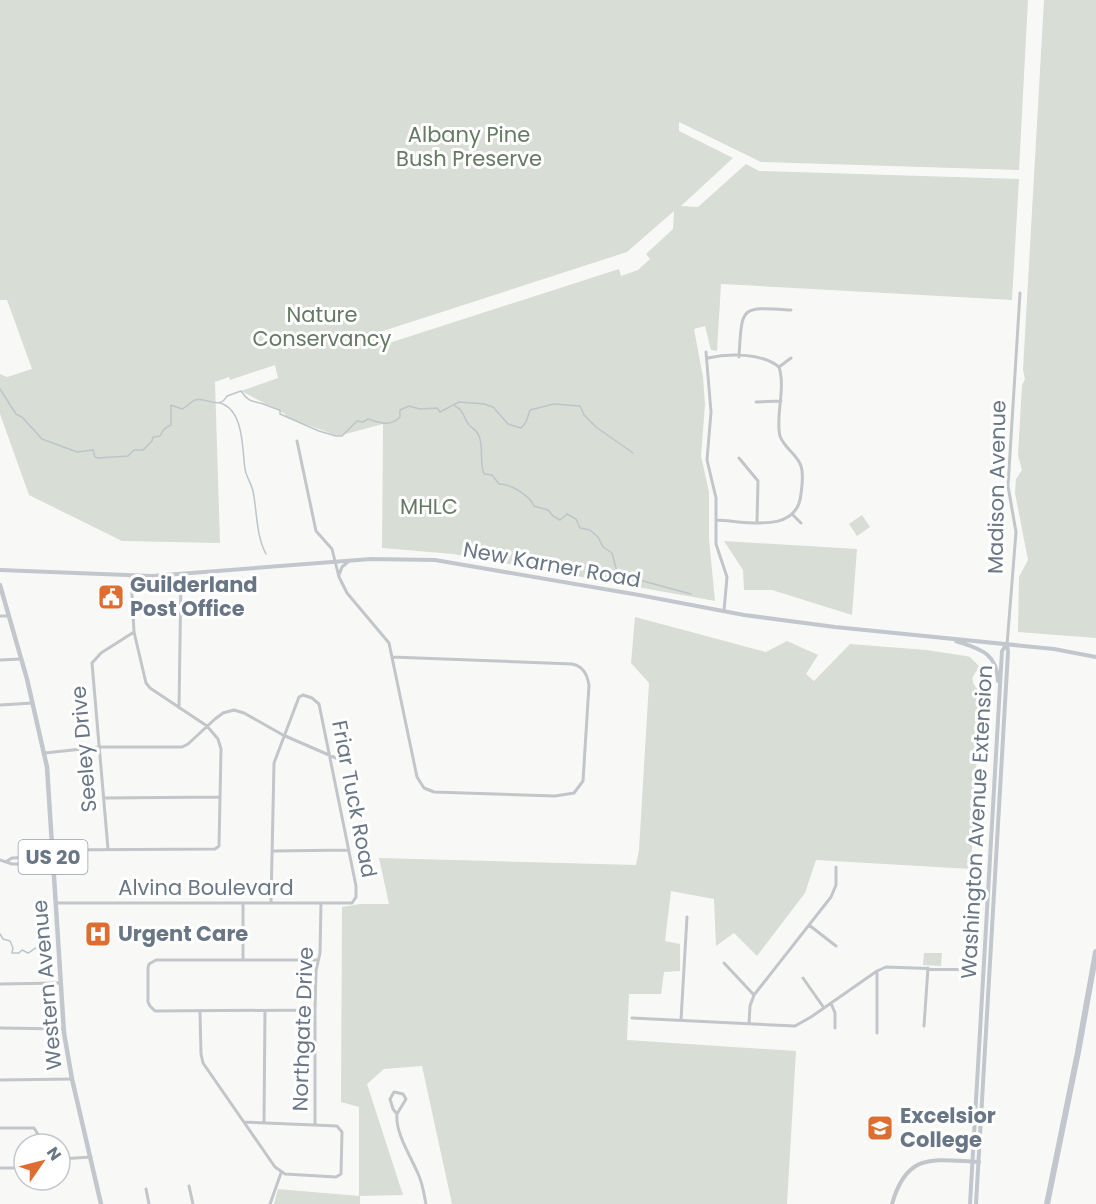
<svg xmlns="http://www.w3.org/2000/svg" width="1096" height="1204" viewBox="0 0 1096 1204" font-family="Poppins,sans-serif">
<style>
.green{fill:#d8ddd5;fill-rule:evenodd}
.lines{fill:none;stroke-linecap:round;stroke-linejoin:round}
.stream{stroke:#bdc5cb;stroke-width:1.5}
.minor{stroke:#c2c5c9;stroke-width:3}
.tertiary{stroke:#c2c5c9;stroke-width:4}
.secondary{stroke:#c2c7ce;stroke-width:4}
.primary{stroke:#c2c7ce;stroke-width:4.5}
.motorway{stroke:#c2c7ce;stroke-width:6}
.labels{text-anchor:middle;stroke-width:6;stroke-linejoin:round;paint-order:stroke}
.shield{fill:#fff;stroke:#969faa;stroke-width:1.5}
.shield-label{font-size:20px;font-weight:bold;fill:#697686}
.park-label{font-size:21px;fill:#657963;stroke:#fff}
.street-label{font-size:21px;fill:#697686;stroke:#fff}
.poi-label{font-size:21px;font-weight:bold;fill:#697686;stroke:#fff;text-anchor:start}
</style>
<rect width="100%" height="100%" fill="#f8f9f6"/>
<path class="green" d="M0,0h1028l-9,170 -258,-8 -82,-40v9l54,27 -52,48 17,1 48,-43 13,7 260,8 -7,121 -291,-16 -4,67 -6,-1 -6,-24 -11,3 9,48 2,27 -4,52 8,36v47l6,62 -262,-47 -71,-6 1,-124 -45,12 -52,-19 -1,-3 -44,-23 37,-13 -3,-13 -45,15 -1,-3 -14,5 5,161 -98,-2 -93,-46 -29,-81v-40l7,3 25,-8 -25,-69h-7zM674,211l-1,18 -27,25 4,5 -12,11 -17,6 -2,-7 -236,76v-14l244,-79z
M1044,0h52v638l-78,-6 1,-55 9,-17 -13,-67 1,-14 6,-9 -4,-15 4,-70 3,-6 -2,-9z
M862,515l8,12 -13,9 -8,-12z
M724,541l133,8 -5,66 -80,-25h-28l-1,-20z
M635,617l131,35 21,-11 31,14 -12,19 8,7 36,-37 76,6 40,6 4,1 10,10c-14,16 -5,14 0,29l-9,173 -155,-9 -11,33 -48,63 -23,-23 -18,13 -2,-47 -43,-8 -6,50 15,3v27l-16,1 -3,22h-32l-2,46 169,11 -9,153h-335l-30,-138 -38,3 -17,15 36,111 -43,1v8h-86l4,-15 81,7v-89l-18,-5 1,-195 18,-3h29l-10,-46 257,7 3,-15 10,-167 -18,-20z
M924,953h18l-1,13 -18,-1z"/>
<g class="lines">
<path class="stream" d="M0,389l16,25 6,3 20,22 35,13 16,-2 2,7 3,1 30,-2 6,-6h9l9,-9 1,-4 7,-1 4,-7 7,-4v-20l11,4c5,-2 8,-7 13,-9 11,-4 24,11 32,-4l14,-5c9,13 12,9 25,14 5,2 9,4 14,5v4l39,17 17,5h6l15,-15 6,1 5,-3c13,4 22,8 32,-2v-7l9,-4 11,3 17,-1 3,4 19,-10 25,2 9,3 15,17 13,4 5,-6 4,-12 24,-6 26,2 4,9 12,12 37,26
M220,403c24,7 22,45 25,66 1,7 6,14 8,22 4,19 3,45 13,63
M455,406c10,5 8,12 14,19 4,4 8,5 10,11 5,12 0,26 5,38l8,1 7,9c12,0 30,11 35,22l14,4 5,6 7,4 7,-6 9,5 4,9 10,2 8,7 5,10 9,6 5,19 4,3 70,19
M0,934l3,5 7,2 3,7 -1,5h7l3,-3 6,3c11,-7 8,-7 21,-3"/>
<path class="minor" d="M706,352l5,60 -4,48 9,38v46l11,33 -3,34
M739,357c3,-52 1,-50 52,-47
M708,358c21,-5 54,-5 71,9 7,22 -4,50 1,69 4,12 17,18 21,30 3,9 1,19 0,28 -4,41 -55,27 -85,26
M779,367l12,-9
M756,402l25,-1
M297,441l19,90 16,18 7,28 8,16 42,50 28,134 7,11 10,4 121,4 19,-3 9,-12 6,-96c-2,-11 -6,-19 -17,-21l-180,-7
M739,458l19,23 -1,41
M793,515l8,8
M339,575l3,-8 7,-6
M0,616h9
M1007,645l9,-113 -8,-46 12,-193
M0,660l21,-1
M0,705l33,-2
M179,708l2,-133
M45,753l55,-6h82l6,-3 27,-25 8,-6 11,-3 10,3 39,22 62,27
M105,798l115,-1
M108,849l-16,-186 9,-10 33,-21
M53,850l162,-1 4,-3 2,-97 -3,-10 -11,-13 -57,-38 -4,-5 -12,-51 -3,-56
M273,851l76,-1
M0,860l12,4h41
M7,861l5,-3 40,-2
M56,903h296l4,-6v-11l-37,-182 -7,-6 -9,-3 -4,2 -25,66 -3,140
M809,925l27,21
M243,959v-55
M724,963l30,32
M803,978l21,30
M0,984l60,-1
M831,1003l4,10v15
M315,1010l-160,1 -5,-5 -2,-4v-34l1,-4 7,-4h162
M200,1012l1,42 2,9 72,104 10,7 51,3 5,-3 1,-42 -5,-6 -93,-4
M632,1018l163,8 16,-9 66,-46 9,-4 84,3
M681,1020l6,-103
M749,1024l1,-18 4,-11 77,-98 5,-12v-18
M924,1026l4,-58
M0,1028l64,1
M877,1033v-62
M0,1080l72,-1
M394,1092l9,2 3,5 -9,15 -4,-5 -3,-10z
M397,1114c-2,20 15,44 22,62 4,9 5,19 7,28
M913,1115l49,2
M264,1122l1,-111
M315,1124v-114l1,-39 4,-18 1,-50
M0,1128h34l10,16
M60,1159l31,-2
M0,1168h24
M189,1186l4,18
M146,1189l3,15
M270,1204l11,-31"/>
<path class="tertiary" d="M892,1204c15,-53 42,-44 87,-42"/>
<path class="secondary" d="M0,570l152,6 219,-17 64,1 204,35 105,20 91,12 219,22 42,8
M956,641c23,8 41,11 42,40
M970,1204l32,-553 4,-6
M976,1204l32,-552 -1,-7"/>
<path class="primary" d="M0,585l27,94 20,88 17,266 8,46 29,125"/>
<path class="motorway" d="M1047,1204l31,-152 18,-100"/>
</g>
<defs>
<symbol id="civic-square" viewBox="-11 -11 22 22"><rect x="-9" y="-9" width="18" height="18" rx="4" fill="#de6d31" stroke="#fff"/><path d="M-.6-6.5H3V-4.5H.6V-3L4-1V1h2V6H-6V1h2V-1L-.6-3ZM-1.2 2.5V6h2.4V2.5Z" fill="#fff"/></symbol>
<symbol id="hospital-square" viewBox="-11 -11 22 22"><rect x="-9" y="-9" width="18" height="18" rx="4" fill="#de6d31" stroke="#fff"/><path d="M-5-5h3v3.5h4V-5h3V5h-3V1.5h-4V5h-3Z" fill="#fff"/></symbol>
<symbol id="university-square" viewBox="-11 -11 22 22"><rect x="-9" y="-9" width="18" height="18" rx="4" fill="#de6d31" stroke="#fff"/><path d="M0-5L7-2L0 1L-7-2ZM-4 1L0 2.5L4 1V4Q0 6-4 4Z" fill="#fff"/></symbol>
</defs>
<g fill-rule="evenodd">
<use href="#civic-square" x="96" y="582" width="30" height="30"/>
<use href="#hospital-square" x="83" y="919" width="30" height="30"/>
<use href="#university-square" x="865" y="1113" width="30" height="30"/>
</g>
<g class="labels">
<rect class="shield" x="18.5" y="840" width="69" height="34" rx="4.5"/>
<g class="shield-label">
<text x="53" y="864">US 20</text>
</g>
<g class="park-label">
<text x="469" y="142">Albany Pine<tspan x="469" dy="24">Bush Preserve</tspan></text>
<text x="322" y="322">Nature<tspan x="322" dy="24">Conservancy</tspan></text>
<text x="429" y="514">MHLC</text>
</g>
<g class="street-label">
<text transform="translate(997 487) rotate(-89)" y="7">Madison Avenue</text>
<text transform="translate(552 565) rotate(10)" y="7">New Karner Road</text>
<text transform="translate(84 749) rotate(-95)" y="7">Seeley Drive</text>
<text transform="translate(354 799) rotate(79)" y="7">Friar Tuck Road</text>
<text transform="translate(977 822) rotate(-87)" y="7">Washington Avenue Extension</text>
<text x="206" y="895">Alvina Boulevard</text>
<text transform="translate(47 985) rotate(-95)" y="7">Western Avenue</text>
<text transform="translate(303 1029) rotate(-88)" y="7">Northgate Drive</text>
</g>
<g class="poi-label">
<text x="130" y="592">Guilderland<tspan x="130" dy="24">Post Office</tspan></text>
<text x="118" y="941">Urgent Care</text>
<text x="900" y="1123">Excelsior<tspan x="900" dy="24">College</tspan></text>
</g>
</g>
<g transform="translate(42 1162) rotate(55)"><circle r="28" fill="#ffffff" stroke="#c3c8cf" stroke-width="1.5"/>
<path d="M0-4.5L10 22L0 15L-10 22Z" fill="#de6d31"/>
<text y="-9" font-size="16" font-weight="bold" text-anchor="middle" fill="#697686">N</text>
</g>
</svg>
